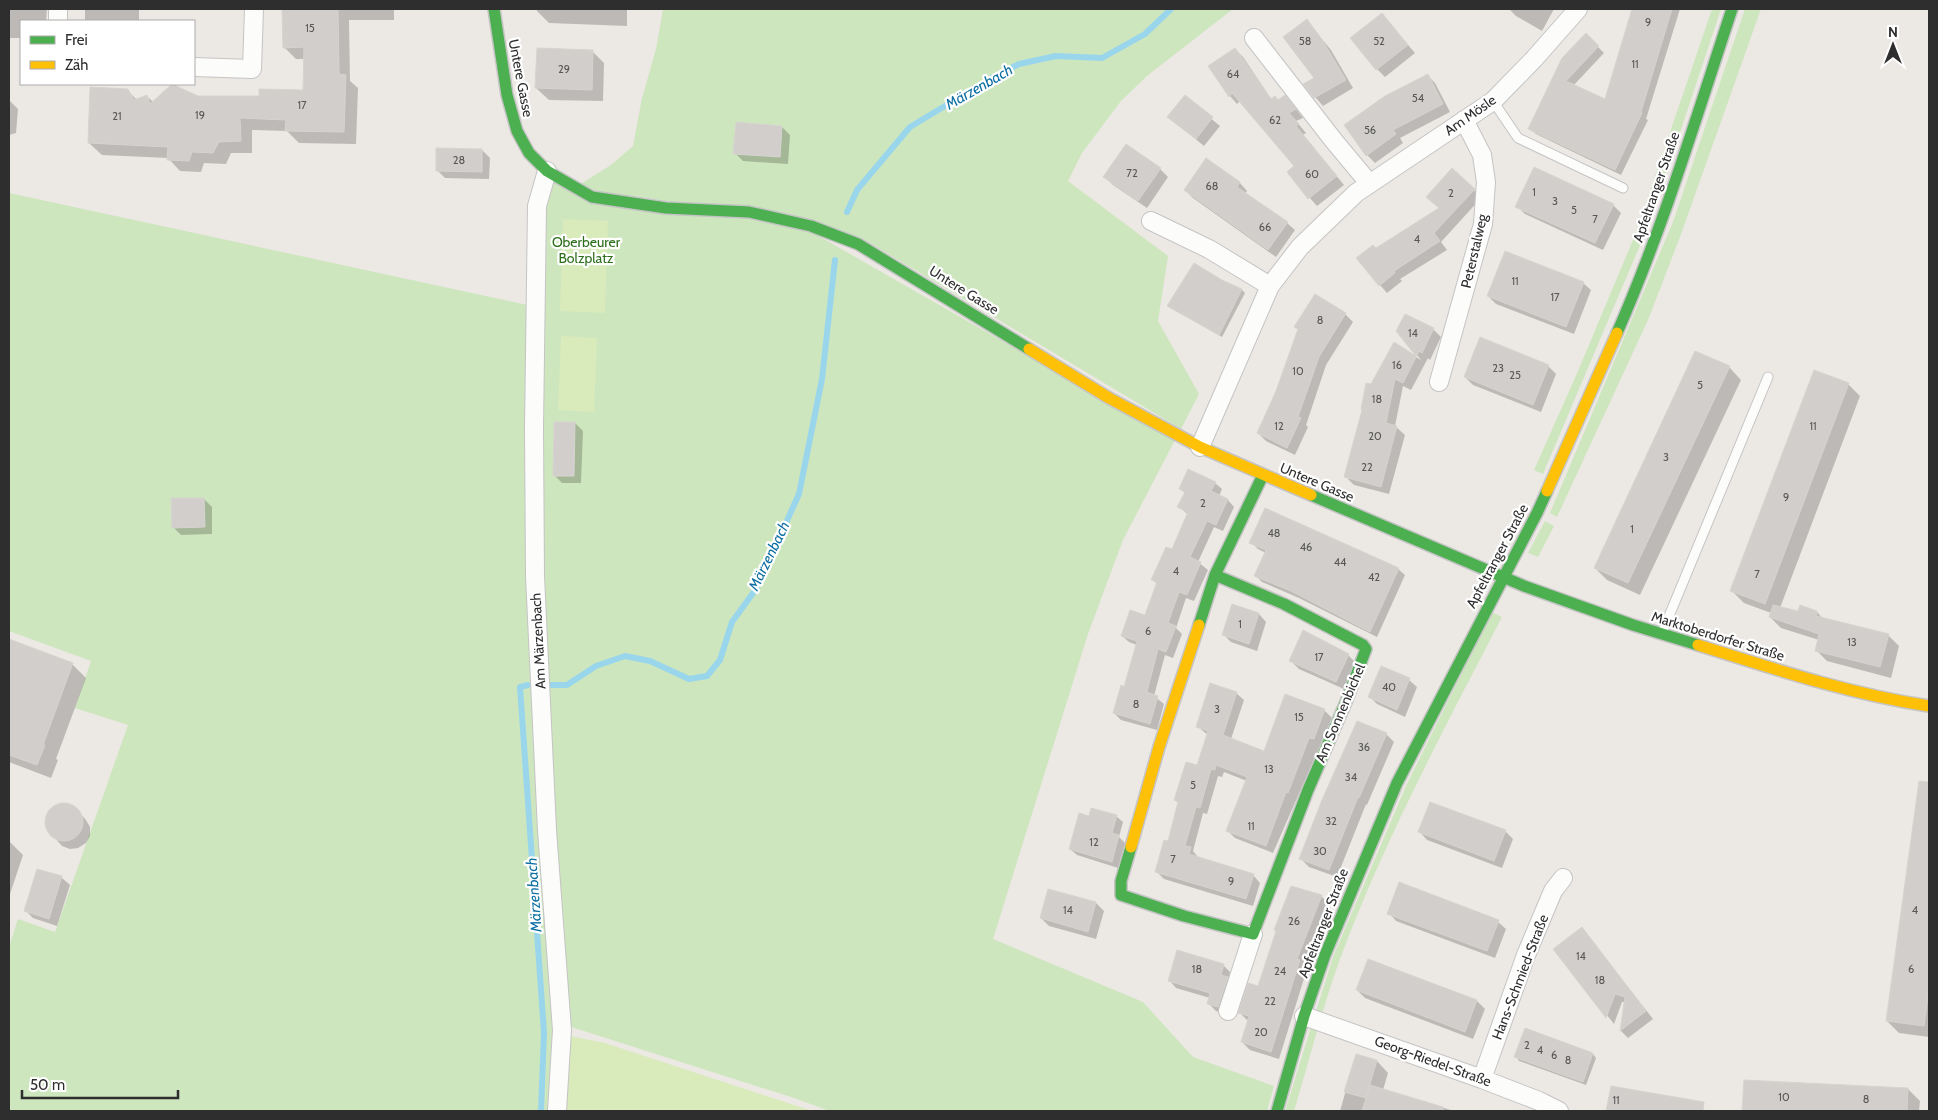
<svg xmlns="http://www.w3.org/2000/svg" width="1938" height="1120" viewBox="0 0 1938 1120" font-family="Cabin,sans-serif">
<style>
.green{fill:#cee6be}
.pitch{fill:#d9eabb}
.shadow{fill:#0003}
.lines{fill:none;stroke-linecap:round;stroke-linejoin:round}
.stream{stroke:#99d6ec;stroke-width:6}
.building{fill:#d1cecb;stroke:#d7d4d0}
.lane-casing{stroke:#c5c4c5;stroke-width:11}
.street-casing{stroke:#c5c4c5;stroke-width:20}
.fast-casing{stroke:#c5c4c5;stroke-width:14}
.slow-casing{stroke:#c5c4c5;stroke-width:14}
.lane{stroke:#fcfcfb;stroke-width:9}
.street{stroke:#fcfcfb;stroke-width:18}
.fast{stroke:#4caf50;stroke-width:11}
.slow{stroke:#ffc107;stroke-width:11}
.labels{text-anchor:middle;stroke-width:4.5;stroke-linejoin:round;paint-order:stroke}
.number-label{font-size:11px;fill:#585857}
.street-label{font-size:14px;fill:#2e2e2e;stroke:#fff}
.park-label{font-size:14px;fill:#2c6e1b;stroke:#fff}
.water-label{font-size:15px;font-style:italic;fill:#0d6fa3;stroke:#fff}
</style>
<rect width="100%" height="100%" fill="#ece8e4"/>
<path class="green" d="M663,9h570l-86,67 -26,25 -39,52 -14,28 100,75 -10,65 41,73 -18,35 -321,-192 -281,-52 32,-20 22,-19 9,-48 14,-49z
M1712,9h9l-69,208 -109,257 -9,-4 44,-99 57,-136z
M1745,9h16l-81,228 -32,83 -91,197 -7,-4 123,-291z
M549,178l261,53 365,209 -52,100 -35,94 -95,305 150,63 50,55 81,29 -7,25h-437l-36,-13 -229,-73 -26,-497 3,-322z
M9,193l523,113 26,725 -5,80h-544v-164l9,-28 37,13 73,-207 -53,-17 16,-47 -82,-30z
M1545,521l9,5 -16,31 -10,-4z
M1492,612l10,5c-58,112 -118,224 -162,342 -18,50 -31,102 -46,152h-9l48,-154 73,-171z"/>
<path class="pitch" d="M563,219l45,2 -3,92 -45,-2z
M561,336l36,2 -3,74 -36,-2z
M565,1035l40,8 207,68h-252z"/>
<path class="shadow" d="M9,9h38l-1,12h-25v17h-12z
M85,9h54v12h-54z
M284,9h110v11h-45l1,61 8,7 -2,56 -57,-1 -12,-12 -35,-1v23h-21l-5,11 -22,-1 -3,9 -21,-1 -12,-13 -66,-3 -13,-12 38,-53 10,10 10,-4 7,7 43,-5 63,-1 44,-6 1,-32h-9l-12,-12z
M537,9h90v17l-78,-3 -12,-12z
M1509,9h45l-12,22 -26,-15z
M1633,9h47l-34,110 2,1 -27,55 -85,-41 -6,-6 56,-93 18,18 -31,33 33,15z
M1382,15l33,38 -30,24 -8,-8z
M1307,21l24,29 22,38 -30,18 -18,-21 10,-6z
M1235,49l8,8 29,43 6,1 7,-4 8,8 10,13 -7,3 10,12 -3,2 41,50 -27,21 -29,-33 8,-6 -56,-66 -3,3 -7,-8 -21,-29z
M592,51l12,12 -1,38 -54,-1 -13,-12z
M1427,75l8,8 15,29 -50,26 3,5 -28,20 -8,-8z
M1185,97l35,29 -16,20 -35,-29z
M9,100l9,9 -2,24 -7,2z
M782,127l8,8 -2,29 -45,-3 -8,-8z
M1126,146l34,23 8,8 -21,31 -34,-23 -8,-8z
M482,150l8,8 -1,21 -44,-1 -8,-8z
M1206,160l34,23 7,8 -2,3 42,29 8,7 -19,27 -83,-59 -8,-8z
M1474,190l8,7 -41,45 6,8 -47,29 2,2 -15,12 -7,-8 -4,-35z
M1613,205l8,8 -18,37 -78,-36 -8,-8z
M1221,281l21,9 3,3 -23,44 -53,-31z
M1583,283l8,7 -17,44 -78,-30 -8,-8z
M1345,314l8,8 -27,43 -20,60 2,2 -13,28 -29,-14 -8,-8z
M1433,329l8,8 -11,23 -2,-2 -17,32 -8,-4 -8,40 10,9 -16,59 -35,-9 -8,-8 26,-91 22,-42 27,16 -23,-29z
M1548,366l8,8 -15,38 -68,-27 -8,-8z
M1729,367l12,13 -101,215 -33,-15 -12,-12z
M1848,384l12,12 -80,212 19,5 18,-1 6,7 65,16 11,11 -8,32 -64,-17 -11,-11 3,-10 -38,-12 -11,-11 1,-4 -27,-10 -12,-12z
M575,423l8,8 -2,52h-19l-8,-8z
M1215,483l7,6 -3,7 9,4 6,7 -11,24 -9,-4 -16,35 10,8 -14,31 -8,-3 -10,30 6,6 -9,24 -8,-3 -11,41 10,8 -7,26 -36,-10 -7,-7 11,-25 12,-43 -8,-3 -7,-6 24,-19 11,-33 -4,-4 20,-29 16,-36 -10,-8 6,-14 -4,-4z
M204,499l8,8v27l-31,1 -8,-8z
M1251,542l147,27 7,6 -28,62 -78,-39 -37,-16 -6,-6 10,-23 -8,-4z
M1259,614l7,8 -9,29 -26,-9 -8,-8z
M9,641l63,23 14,14 -30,81 2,1 -7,18 -42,-16z
M1348,655l8,8 -12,26 -45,-20 -8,-8z
M1381,668l28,12 8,7 -12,30 -28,-13 -8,-8z
M1236,693l8,7 -13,39 33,13 60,-42 8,8 -59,135 -38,-15 -7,-7 19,-50 -23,-9 -2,5 -4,-1 -11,38 -4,-1 -10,38 4,5v2l56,17 7,8 -7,23 -89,-27 -8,-8 13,-28 10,-39 -3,-4 22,-33 10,-32 -10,-8z
M1386,734l8,8 -27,63 -1,-1 -29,73 -28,-10 -8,-8z
M1918,797l11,1v239l-30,-4 -12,-12z
M62,805l9,1 7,5 8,9 4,7v9l-4,7 -8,5 -8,1 -8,-3 -14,-16 -2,-8 2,-8 6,-7z
M1116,816l7,6 -4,15 6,6 -7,25 -41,-13 -7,-6 20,-32z
M1505,831l8,8 -11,29 -75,-28 -7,-8z
M9,841l14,14 -14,42z
M37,870l25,8 8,7 -13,41 -24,-8 -8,-8z
M1321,896l8,8 -25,63 3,2 -28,90 -29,-9 -8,-8 7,-20 -9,-9z
M1096,903l8,8 -8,28 -47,-13 -8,-8z
M1389,913l109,9 8,7 -11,29 -99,-37z
M1589,937l64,82 -25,19 -7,-7 5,-29h-4l-8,22 -59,-75z
M1368,960l109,41 8,8 -12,30 -108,-41 -8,-8z
M1223,965l7,7 -2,8 6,5 -9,29 -9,-3 -7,-7 1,-6 -34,-10 -7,-8z
M1593,1054l3,4 -10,27 -67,-24 -3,-4z
M1356,1055l21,6 11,12 -5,17 71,21h-114z
M1745,1081l163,8 12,12 -1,10h-176z
M1612,1088l89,18 -1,5h-92z"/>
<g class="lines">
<path class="stream" d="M847,212l10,-22 53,-63 78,-47 31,-16 37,-8 46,2 43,-24 26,-25
M528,685l-8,2 24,346 -3,78
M550,685h17l29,-19 29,-10 25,5 39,18 18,-3 13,-16 12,-38 24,-33 43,-95 23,-115 13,-119"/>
</g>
<path class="building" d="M282,9h56l1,65 7,1 -2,57 -59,-1 1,-11 -46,-2 1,23 -22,1 -6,11 -21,-1 -3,9 -22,-1 1,-13 -80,-4 2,-56 38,2 6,11 13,-5 3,9 22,-20 26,12h61v-7l44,1 1,-43 -21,1z
M1632,9h40l-31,103 1,1 -27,57 -87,-41 34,-71 24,-25 13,13 -33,35 39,18z
M1382,13l26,32 -32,25 -26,-32z
M1307,19l16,22 23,39 -32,18 -11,-14 11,-6 -31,-41z
M537,48l56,2 -1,40 -57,-2z
M1235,48l36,51 4,-3 3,4 7,-5 11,14 -7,4 10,11 -3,2 41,50 -29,23 -21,-27 7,-6 -62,-73 -3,4 -21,-31z
M1428,74l15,30 -50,26 3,4 -30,22 -22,-31 41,-29z
M1185,95l28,22 -17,22 -29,-22z
M736,122l46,4 -2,31 -47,-3z
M1126,144l35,24 -23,33 -35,-24z
M436,148l46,1v23l-46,-1z
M1206,158l34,24 -3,5 51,35 -20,28 -84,-60z
M1534,167l80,37 -19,39 -80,-36z
M1452,168l23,21 -41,44 6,8 -46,30 1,2 -16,13 -23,-28 17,-13 3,3 63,-40 -13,-11z
M1505,251l79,31 -18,45 -79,-31z
M1194,263l28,17 20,9 -23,46 -52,-29z
M1315,294l31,19 -27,44 -21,60 3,1 -14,30 -30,-15 19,-42 22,-62 -4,-2z
M1405,314l29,14 -12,25 -3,-2 -16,32 -8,-4 -9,44 11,3 -16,61 -37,-10 18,-67 -1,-1 5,-26 5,1 23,-42 22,14 -20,-25z
M1480,337l69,28 -16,40 -69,-28z
M1695,351l35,15 -102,217 -34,-15z
M1814,370l35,13 -84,221 -35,-13z
M554,422h21l-1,54h-21z
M1188,469l28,13 -5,9 17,8 -12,26 -9,-4 -17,36 11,5 -14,33 -8,-3 -11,31 8,3 -10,26 -8,-3 -11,43 11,4 -8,28 -37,-11 8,-28 3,2 13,-46 -16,-5 9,-26 15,5 12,-33 -6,-2 15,-33 6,2 16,-37 -11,-5 8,-15 -6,-3z
M171,498h33l1,29 -33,1z
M1265,508l134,60 -29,64 -79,-41 -37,-15 12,-26 -17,-7z
M1232,604l27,9 -10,31 -27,-9z
M1773,605l25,6 2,-6 17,6 -1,5 73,18 -9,33 -65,-16 4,-17 -50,-17z
M1303,630l46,24 -13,28 -47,-21z
M9,639l64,24 -30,82h2l-8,20 -28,-10z
M1381,666l29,12 -13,32 -29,-13z
M1210,683l27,9 -14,43 41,16 21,-57 40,15 -11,30 -5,-1 -21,55 -2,-1 -20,54 -40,-15 21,-54 -31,-12 -1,5 -4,-1 -11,39 -4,-1 -11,39 6,1 -2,7 65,20 -8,25 -91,-27 9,-32 4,1 10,-39 -4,-2 12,-38 11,3 11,-34 -12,-4z
M1357,721l30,12 -28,65 -1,-1 -29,73 -30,-11 23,-59z
M1919,781l10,1v206l-5,38 -38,-5z
M1430,802l76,28 -12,31 -76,-29z
M45 822a19 19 0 1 1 38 0a19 19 0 1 1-38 0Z
M1091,808l26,7 -5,18 7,2 -7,27 -43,-13 10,-36 10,3z
M37,869l25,7 -13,43 -25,-8z
M1399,882l100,38 -12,31 -100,-37z
M1291,886l31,9 -25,64 3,1 -29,92 -30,-10 8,-26 -11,-3 10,-30 10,3 18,-55 -2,-1z
M1048,889l48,13 -8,30 -48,-14z
M1582,927l64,84 -26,20 5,-34 -10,-3 -9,24 -53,-69z
M1177,950l47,14 -3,11 7,2 -10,30 -11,-3 3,-11 -42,-12z
M1368,959l109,41 -12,32 -109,-42z
M1525,1028l68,25 -10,29 -69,-25z
M1356,1054l21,6 -11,38 -22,-6z
M1744,1080l164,8 -1,23h-165z
M1370,1085l73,22v4h-81z
M1611,1086l93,16 -1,9h-97z"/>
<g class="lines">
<defs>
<path id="lane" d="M1493,101l25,37 105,50
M1662,633l106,-256"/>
<path id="street" d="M58,21v-12
M1254,38l80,103 35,42
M194,67l58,2 2,-60
M547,171l-10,35 -3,222 1,148 12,254 15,200 -5,81
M1151,221l58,28 61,37
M1439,382l44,-158 3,-42 -4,-27 -18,-35
M1200,447l70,-161 30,-39 56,-54 137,-92 41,-42 44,-50
M1228,1011l25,-77
M1304,1016l178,63 57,22 20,10
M1482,1079l44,-124 27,-64 10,-13"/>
<path id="fast" d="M494,9l13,86 10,36 12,22 18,18 45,26 74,11 83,4 62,14 47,18 171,105
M1617,333c46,-105 79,-215 115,-324
M1311,495l213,91 109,39 65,20
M1199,625l16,-50 48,-100
M1131,847l-10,34v14l63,21 69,18 55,-144 38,-88 20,-53 -3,-4 -79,-41 -69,-29
M1277,1111l27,-95 21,-61 72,-172 140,-270 10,-22"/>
<path id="slow" d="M1029,349l80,49 91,49 111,48
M1547,491l70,-158
M1698,645c76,24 152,49 231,61
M1131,847l28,-100 40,-122"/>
</defs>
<use href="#lane" class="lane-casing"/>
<use href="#street" class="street-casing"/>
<use href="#fast" class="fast-casing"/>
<use href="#slow" class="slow-casing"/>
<use href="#lane" class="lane"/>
<use href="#street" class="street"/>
<use href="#fast" class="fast"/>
<use href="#slow" class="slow"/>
</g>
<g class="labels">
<g class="number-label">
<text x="1648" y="26">9</text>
<text x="310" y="32">15</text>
<text x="1305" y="45">58</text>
<text x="1379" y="45">52</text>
<text x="1635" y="68">11</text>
<text x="564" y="73">29</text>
<text x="1233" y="78">64</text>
<text x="1418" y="102">54</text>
<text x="302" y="109">17</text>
<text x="200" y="119">19</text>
<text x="117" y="120">21</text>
<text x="1275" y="124">62</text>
<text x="1370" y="134">56</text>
<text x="459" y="164">28</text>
<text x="1132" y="177">72</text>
<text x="1312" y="178">60</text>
<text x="1212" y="190">68</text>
<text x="1534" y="196">1</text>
<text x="1451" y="197">2</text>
<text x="1555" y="205">3</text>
<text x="1574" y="214">5</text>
<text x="1595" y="223">7</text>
<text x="1265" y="231">66</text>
<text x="1417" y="243">4</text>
<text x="1515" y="285">11</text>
<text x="1555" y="301">17</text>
<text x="1320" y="324">8</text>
<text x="1413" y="337">14</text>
<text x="1397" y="369">16</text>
<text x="1498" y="372">23</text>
<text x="1298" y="375">10</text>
<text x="1515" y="379">25</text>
<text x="1700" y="389">5</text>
<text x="1377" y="403">18</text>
<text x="1279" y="430">12</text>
<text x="1813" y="430">11</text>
<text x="1375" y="440">20</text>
<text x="1666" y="461">3</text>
<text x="1367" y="471">22</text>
<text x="1786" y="501">9</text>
<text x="1203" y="507">2</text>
<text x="1632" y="533">1</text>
<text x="1274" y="537">48</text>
<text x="1306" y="551">46</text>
<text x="1340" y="566">44</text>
<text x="1176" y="575">4</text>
<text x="1757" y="578">7</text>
<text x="1374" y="581">42</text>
<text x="1240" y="628">1</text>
<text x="1148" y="635">6</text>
<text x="1852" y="646">13</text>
<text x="1319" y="661">17</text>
<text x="1389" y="691">40</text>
<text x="1136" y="708">8</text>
<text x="1217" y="713">3</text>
<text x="1299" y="721">15</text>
<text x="1364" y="751">36</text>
<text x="1269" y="773">13</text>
<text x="1351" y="781">34</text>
<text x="1193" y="789">5</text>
<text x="1331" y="825">32</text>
<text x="1251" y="830">11</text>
<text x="1094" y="846">12</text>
<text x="1320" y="855">30</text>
<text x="1173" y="863">7</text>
<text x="1231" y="885">9</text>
<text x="1068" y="914">14</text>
<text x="1915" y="914">4</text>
<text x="1294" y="925">26</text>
<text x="1581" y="960">14</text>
<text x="1197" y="973">18</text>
<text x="1911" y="973">6</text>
<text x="1280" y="975">24</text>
<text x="1600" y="984">18</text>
<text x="1270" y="1005">22</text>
<text x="1261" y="1036">20</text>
<text x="1527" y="1049">2</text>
<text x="1540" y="1054">4</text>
<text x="1554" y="1059">6</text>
<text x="1568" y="1064">8</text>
<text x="1784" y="1101">10</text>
<text x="1866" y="1103">8</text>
<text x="1616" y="1104">11</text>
</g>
<g class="street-label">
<text transform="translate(521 78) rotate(79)" y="5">Untere Gasse</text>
<text transform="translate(1470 115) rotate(-35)" y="5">Am Mösle</text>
<text transform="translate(1656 187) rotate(-71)" y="5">Apfeltranger Straße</text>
<text transform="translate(1474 251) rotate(-77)" y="5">Peterstalweg</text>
<text transform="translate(964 290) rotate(32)" y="5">Untere Gasse</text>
<text transform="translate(1317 482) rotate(23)" y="5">Untere Gasse</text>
<text transform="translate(1497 556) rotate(-62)" y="5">Apfeltranger Straße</text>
<text transform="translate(1718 636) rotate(17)" y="5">Marktoberdorfer Straße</text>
<text transform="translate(538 641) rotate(-93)" y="5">Am Märzenbach</text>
<text transform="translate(1340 713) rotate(-67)" y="5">Am Sonnenbichel</text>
<text transform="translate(1323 923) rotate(-69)" y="5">Apfeltranger Straße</text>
<text transform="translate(1520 977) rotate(-69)" y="5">Hans-Schmied-Straße</text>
<text transform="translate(1433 1061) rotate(20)" y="5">Georg-Riedel-Straße</text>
</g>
<g class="park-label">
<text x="586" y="247">Oberbeurer<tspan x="586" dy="16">Bolzplatz</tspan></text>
</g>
<g class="water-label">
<text transform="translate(979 87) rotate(-30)" y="5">Märzenbach</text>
<text transform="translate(769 556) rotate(-64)" y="5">Märzenbach</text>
<text transform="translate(534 895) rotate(-94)" y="5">Märzenbach</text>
</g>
</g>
<rect width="1938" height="1120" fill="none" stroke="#2e2e2e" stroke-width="20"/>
<rect x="20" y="20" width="175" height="65" fill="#ffffff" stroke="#ababab"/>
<rect x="30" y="36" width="25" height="8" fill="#4caf50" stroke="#ababab"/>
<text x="65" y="45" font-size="15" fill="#2e2e2e">Frei</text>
<rect x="30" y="61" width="25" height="8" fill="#ffc107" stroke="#ababab"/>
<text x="65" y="70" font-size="15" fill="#2e2e2e">Zäh</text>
<g transform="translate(1893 45)" stroke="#ffffff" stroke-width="4" paint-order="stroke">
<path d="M0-4L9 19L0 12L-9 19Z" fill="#2e2e2e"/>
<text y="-8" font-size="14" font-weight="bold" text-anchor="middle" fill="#2e2e2e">N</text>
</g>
<path d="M22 1090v8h156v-8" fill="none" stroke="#2e2e2e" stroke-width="2.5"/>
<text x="30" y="1090" font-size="15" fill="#2e2e2e" stroke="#ffffff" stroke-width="4" paint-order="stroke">50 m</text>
</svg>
